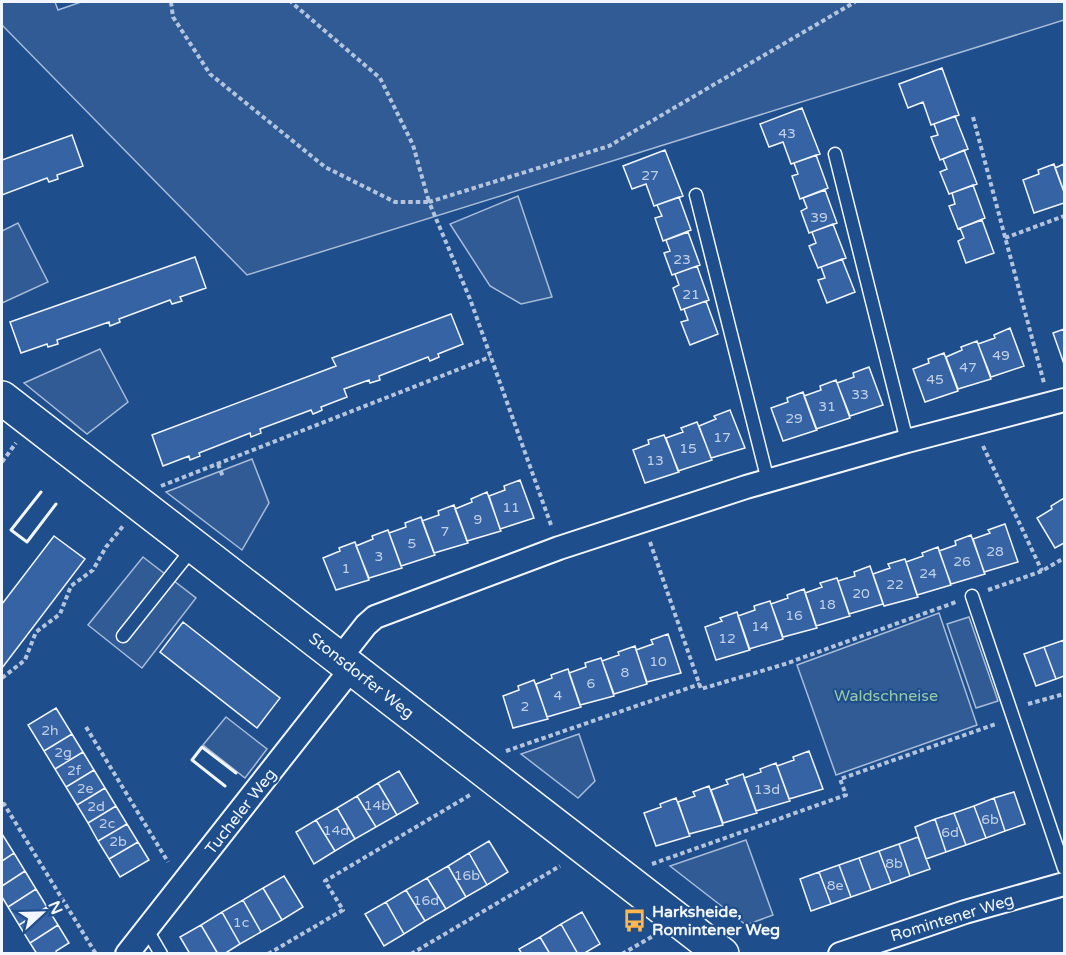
<svg xmlns="http://www.w3.org/2000/svg" width="1066" height="955" viewBox="0 0 1066 955" font-family="'Varela Round',sans-serif">
<style>
.built{fill:#305b95;stroke:#a8bbd7;stroke-width:1.5}
.building{fill:#3563a3;stroke:#f2f6ff;stroke-width:1.5}
.lines{fill:none;stroke-linecap:round;stroke-linejoin:round}
.service-casing{stroke:#f2f6ff;stroke-width:15}
.minor-casing{stroke:#f2f6ff;stroke-width:26}
.secondary-casing{stroke:#f2f6ff;stroke-width:36}
.path{stroke:#b3c4dc;stroke-width:4;stroke-dasharray:4.5 3;stroke-linecap:butt}
.service{stroke:#1f4e8c;stroke-width:12}
.minor{stroke:#1f4e8c;stroke-width:22}
.secondary{stroke:#1f4e8c;stroke-width:33}
.wall{stroke:#f2f6ff;stroke-width:3}
.labels{text-anchor:middle;stroke-width:4.5;stroke-linejoin:round;paint-order:stroke}
.number-label{font-size:14px;fill:#c3d1e8}
.street-label{font-size:16px;fill:#f2f6ff;stroke:#1f4e8c}
.park-label{font-size:16px;fill:#97c8a6;stroke:#1f4e8c}
.poi-label{font-size:16px;font-weight:bold;fill:#f2f6ff;stroke:#1f4e8c;text-anchor:start}
</style>
<rect width="100%" height="100%" fill="#1f4e8c"/>
<path class="built" d="M2,2h53l3,8 23,-8h983v18l-817,255 -245,-250z
M518,196l34,101 -31,7 -31,-18 -40,-62z
M18,223l30,59 -46,21v-72z
M100,349l28,53 -41,32 -63,-51z
M252,459l17,44 -27,47 -76,-58z
M143,557l53,41 -54,70 -54,-43z
M939,613l38,112 -141,50 -39,-110z
M969,617l29,84 -22,7 -29,-84z
M226,717l41,32 -22,29 -42,-33z
M579,734l16,47 -17,17 -57,-44z
M746,840l27,75 -27,10 -76,-59z"/>
<path class="building" d="M942,68l17,47 -28,10 -8,-23 -15,6 -9,-24z
M802,108l18,46 -29,10 -8,-22 -14,5 -9,-23z
M955,116l13,33 -28,11 -9,-23 7,-2 -4,-11z
M72,135l11,31 -26,9 1,4 -9,3 -2,-4 -45,17v-35z
M665,150l18,46 -29,10 -8,-22 -14,5 -9,-23z
M964,150l13,34 -28,10 -9,-22 7,-3 -4,-10z
M816,155l12,33 -28,11 -8,-23 6,-2 -4,-11z
M1054,164l10,28v11l-30,10 -11,-33 16,-6 -1,-4z
M1064,164v28l-9,-24z
M973,185l12,33 -27,11 -9,-23 6,-2 -3,-11z
M825,190l12,33 -28,10 -8,-22 6,-3 -4,-10z
M679,197l12,33 -28,11 -8,-23 7,-2 -5,-11z
M982,220l12,33 -28,10 -8,-22 6,-3 -4,-10z
M833,224l13,34 -28,10 -9,-22 7,-3 -4,-11z
M688,232l12,33 -28,10 -8,-22 6,-2 -4,-11z
M195,257l11,31 -26,9 2,4 -10,3 -2,-4 -51,19 1,3 -10,4 -1,-4 -52,18 1,4 -10,3 -1,-3 -26,9 -11,-31z
M842,259l13,33 -28,11 -9,-23 7,-2 -4,-11z
M697,266l12,34 -28,10 -8,-22 6,-3 -4,-11z
M706,301l12,33 -28,11 -9,-23 7,-2 -4,-11z
M451,314l12,30 -25,10 1,3 -9,4 -2,-4 -49,19 1,4 -10,3 -1,-3 -25,9 3,8 -26,10 1,3 -4,2 -5,2 -2,-4 -51,19 1,4 -10,4 -1,-4 -51,20 1,3 -10,4 -1,-4 -26,10 -11,-31 184,-69 -4,-8z
M1010,328l14,38 -33,11 -13,-33 17,-6 -1,-3z
M1064,329v35l-11,-31z
M977,341l14,38 -33,10 -12,-32 16,-7 -1,-3z
M944,353l14,38 -33,11 -12,-33 16,-6 -1,-4z
M869,367l14,38 -33,11 -13,-33 17,-6 -1,-4z
M836,380l14,38 -34,11 -12,-33 17,-6 -1,-4z
M803,392l14,38 -34,11 -12,-33 17,-6 -1,-4z
M730,410l15,38 -34,10 -12,-32 17,-7 -2,-3z
M697,422l15,38 -34,11 -12,-33 17,-6 -2,-4z
M664,435l15,37 -34,11 -12,-33 16,-6 -1,-4z
M520,480l14,38 -34,11 -11,-33 16,-6 -1,-4z
M487,492l14,39 -34,10 -12,-32 17,-7 -1,-3z
M1064,498v45l-9,5 -18,-30 15,-9 -1,-3z
M454,505l14,38 -34,10 -12,-32 17,-6 -1,-4z
M421,517l14,38 -34,11 -12,-33 17,-6 -1,-4z
M1005,524l13,38 -34,10 -11,-33 17,-6 -2,-3z
M388,530l14,38 -33,10 -13,-32 17,-7 -1,-3z
M971,535l14,39 -34,10 -12,-33 17,-6 -1,-4z
M54,536l31,23 -83,109v-64z
M355,542l14,38 -33,10 -13,-32 17,-7 -1,-3z
M938,547l13,38 -34,10 -11,-33 17,-6 -1,-3z
M905,559l13,38 -34,9 -11,-32 17,-6 -2,-4z
M870,566l13,38 -34,10 -11,-33 17,-5 -1,-4z
M837,578l13,38 -34,10 -11,-33 17,-6 -2,-4z
M804,589l13,39 -34,9 -12,-33 17,-6 -1,-3z
M770,601l13,38 -34,10 -11,-33 17,-6 -1,-4z
M737,612l13,38 -34,10 -11,-33 17,-6 -2,-3z
M183,622l97,76 -23,30 -97,-76z
M668,634l13,39 -34,9 -11,-32 17,-6 -2,-4z
M1064,640v36l-8,3 -12,-32z
M635,646l12,38 -33,10 -12,-33 17,-6 -1,-3z
M1044,647l12,32 -20,7 -12,-32z
M601,658l13,38 -34,9 -11,-32 17,-6 -1,-4z
M568,669l13,38 -34,10 -11,-33 16,-6 -1,-3z
M534,680l14,39 -35,9 -10,-32 16,-6 -1,-4z
M56,708l16,26 -28,17 -16,-26z
M72,734l11,18 -28,17 -11,-18z
M809,751l14,38 -34,10 -12,-33 17,-6 -1,-3z
M83,752l11,18 -28,17 -11,-18z
M776,763l14,38 -34,10 -12,-33 17,-6 -1,-3z
M94,770l11,18 -28,17 -11,-18z
M399,771l19,32 -21,12 -19,-32z
M743,774l14,39 -34,10 -12,-33 17,-6 -2,-4z
M378,783l19,32 -21,12 -19,-31z
M709,786l14,39 -34,9 -11,-32 17,-6 -2,-4z
M105,788l11,18 -28,17 -11,-18z
M1014,792l11,32 -20,7 -11,-33z
M357,796l19,31 -21,12 -18,-31z
M676,798l14,38 -34,10 -12,-33 17,-6 -1,-3z
M994,798l11,33 -19,7 -12,-32z
M116,806l11,18 -29,17 -10,-18z
M974,806l12,32 -20,7 -12,-32z
M337,808l18,31 -20,12 -19,-31z
M954,813l12,32 -20,7 -11,-33z
M935,819l11,33 -20,7 -11,-32z
M316,820l19,31 -21,13 -18,-32z
M127,824l11,18 -29,17 -11,-18z
M2,834l12,19 -12,8z
M918,837l12,32 -20,7 -11,-32z
M489,841l19,31 -21,13 -18,-32z
M138,842l11,18 -29,17 -11,-18z
M899,844l11,32 -19,7 -12,-32z
M879,851l12,32 -20,7 -12,-32z
M14,853l11,18 -23,15v-25z
M469,853l18,32 -21,12 -18,-31z
M859,858l12,32 -20,7 -12,-32z
M839,865l12,32 -20,7 -12,-32z
M448,866l18,31 -20,12 -19,-31z
M25,871l11,18 -28,18 -6,-10v-11z
M819,872l12,32 -20,7 -11,-32z
M284,876l19,31 -21,13 -19,-32z
M427,878l19,31 -21,12 -19,-31z
M263,888l19,32 -21,12 -18,-32z
M36,889l11,18 -28,18 -11,-18z
M406,890l19,31 -21,13 -18,-32z
M243,900l18,32 -21,12 -18,-32z
M386,902l18,32 -20,12 -19,-32z
M47,907l11,18 -28,18 -11,-18z
M222,912l18,32 -16,10h-6l-17,-29z
M582,912l18,32 -17,10h-5l-17,-30z
M561,924l17,30h-28l-10,-17z
M58,925l11,18 -13,8 1,3h-20l-7,-11z
M201,925l17,29h-28l-10,-17z
M540,937l10,17h-28l-3,-5z"/>
<g class="lines">
<defs>
<path id="service" d="M835,154l72,287
M696,195l72,286
M972,596l92,272
M123,636l70,-88
M147,930l14,24"/>
<path id="minor" d="M340,658l26,-33 9,-8 184,-69 187,-61 161,-46 157,-41
M127,954l225,-286
M840,954l125,-42 99,-28"/>
<path id="secondary" d="M2,398l720,556"/>
</defs>
<use href="#service" class="service-casing"/>
<use href="#minor" class="minor-casing"/>
<use href="#secondary" class="secondary-casing"/>
<path class="path" d="M171,2l2,15 37,57 115,93 70,35h34l-16,-57 -33,-67 -89,-76
M973,117l71,266
M1005,238l59,-22
M983,446l59,125
M2,462l14,-19
M218,464l5,13
M161,486l329,-129
M551,525l-81,-226 -41,-97 180,-56 246,-144
M650,542l51,147 84,-25 171,-62
M988,590l54,-19 22,-13
M2,678l23,-18 11,-28 24,-18 11,-28 22,-16 13,-23 17,-21
M1028,704l36,-10
M86,727l82,135
M506,751l194,-67
M2,804h2l92,150
M652,864l194,-69 -6,-16 156,-55
M268,954l75,-44 -18,-29 145,-86
M411,954l149,-88
M622,954l31,-18"/>
<use href="#service" class="service"/>
<use href="#minor" class="minor"/>
<use href="#secondary" class="secondary"/>
<path class="wall" d="M41,492l-30,38 16,12 29,-38
M225,786l-33,-26 10,-13 34,26"/>
</g>
<defs>
<symbol id="bus-bare" viewBox="-9 -9 18 18"><path d="M-5-6H5V4H4V6H2V4H-2V6H-4V4H-5ZM-3.5-4V0h7V-4ZM-3.5 1.2v1.5H-2V1.2ZM2 1.2v1.5H3.5V1.2Z" fill="#ffb74d" stroke="#1f4e8c" stroke-width="2.5" paint-order="stroke"/></symbol>
</defs>
<g fill-rule="evenodd">
<use href="#bus-bare" x="618" y="904" width="33" height="33"/>
</g>
<g class="labels">
<g class="number-label">
<text x="787" y="138">43</text>
<text x="650" y="180">27</text>
<text x="819" y="222">39</text>
<text x="682" y="264">23</text>
<text x="691" y="299">21</text>
<text x="1001" y="360">49</text>
<text x="968" y="372">47</text>
<text x="935" y="384">45</text>
<text x="860" y="399">33</text>
<text x="827" y="411">31</text>
<text x="794" y="423">29</text>
<text x="722" y="442">17</text>
<text x="688" y="453">15</text>
<text x="655" y="465">13</text>
<text x="511" y="512">11</text>
<text x="478" y="524">9</text>
<text x="445" y="536">7</text>
<text x="412" y="548">5</text>
<text x="995" y="556">28</text>
<text x="379" y="561">3</text>
<text x="962" y="566">26</text>
<text x="346" y="573">1</text>
<text x="928" y="578">24</text>
<text x="895" y="589">22</text>
<text x="861" y="598">20</text>
<text x="827" y="609">18</text>
<text x="794" y="620">16</text>
<text x="760" y="631">14</text>
<text x="727" y="643">12</text>
<text x="658" y="666">10</text>
<text x="625" y="677">8</text>
<text x="591" y="688">6</text>
<text x="558" y="700">4</text>
<text x="525" y="711">2</text>
<text x="50" y="735">2h</text>
<text x="63" y="757">2g</text>
<text x="74" y="775">2f</text>
<text x="85" y="793">2e</text>
<text x="767" y="794">13d</text>
<text x="377" y="810">14b</text>
<text x="96" y="811">2d</text>
<text x="990" y="824">6b</text>
<text x="107" y="828">2c</text>
<text x="336" y="835">14d</text>
<text x="950" y="837">6d</text>
<text x="118" y="846">2b</text>
<text x="894" y="868">8b</text>
<text x="467" y="880">16b</text>
<text x="835" y="890">8e</text>
<text x="426" y="905">16d</text>
<text x="241" y="927">1c</text>
</g>
<g class="street-label">
<text transform="translate(362 675) rotate(38)" y="6">Stonsdorfer Weg</text>
<text transform="translate(240 811) rotate(-52)" y="6">Tucheler Weg</text>
<text transform="translate(952 917) rotate(-17)" y="6">Romintener Weg</text>
</g>
<g class="park-label">
<text x="886" y="701">Waldschneise</text>
</g>
<g class="poi-label">
<text x="652" y="917">Harksheide,<tspan x="652" dy="18">Romintener Weg</tspan></text>
</g>
</g>
<rect width="1066" height="955" fill="none" stroke="#f2f6ff" stroke-width="6"/>
<g transform="translate(42 913) rotate(68)" stroke="#1f4e8c" stroke-width="4.5" paint-order="stroke">
<path d="M0-4.5L10 22L0 15L-10 22Z" fill="#f2f6ff"/>
<text y="-9" font-size="16" font-weight="bold" text-anchor="middle" fill="#f2f6ff">N</text>
</g>
</svg>
